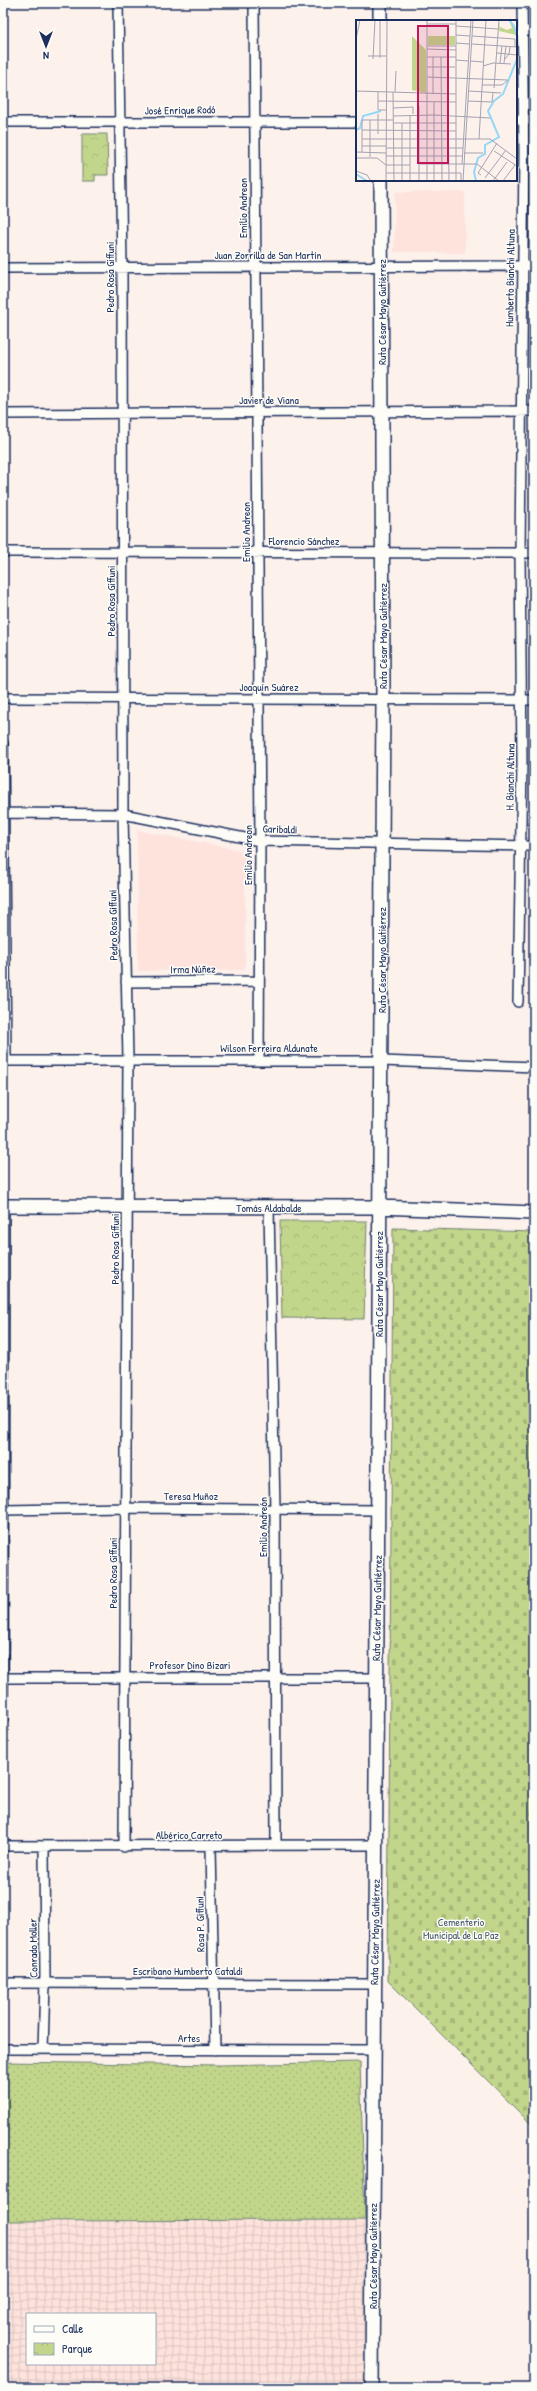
<svg xmlns="http://www.w3.org/2000/svg" width="537" height="2391" viewBox="0 0 537 2391" font-family="'Patrick Hand',sans-serif">
<style>
.built{fill:#fee3dd}
.industrial{fill:url(#industrial-grid);fill-rule:evenodd}
.grass{fill:url(#grass-dots);stroke:#6e8274}
.cemetery{fill:url(#cemetery-stones);stroke:#6e8274}
.park{fill:url(#park-crowns);stroke:#6e8274}
.lines{fill:none;stroke-linecap:round;stroke-linejoin:round}
.street-casing{stroke:#1b2f5e;stroke-width:12}
.secondary-casing{stroke:#1b2f5e;stroke-width:16}
.street{stroke:#fdfcf7;stroke-width:9}
.secondary{stroke:#fdfcf7;stroke-width:13}
.labels{text-anchor:middle;stroke-width:3;stroke-linejoin:round;paint-order:stroke}
.street-label{font-size:11px;fill:#1b2f5e;stroke:#fdfcf7}
.park-label{font-size:11px;fill:#455969;stroke:#fdfcf7}
.inset-river{fill:none;stroke:#95d7f7;stroke-width:2}
.inset-road{fill:none;stroke:#a3a3b3;stroke-width:1}
.view{fill:#c2185b;fill-opacity:0.15;stroke:#c2185b;stroke-width:2}
.inset-edge{fill:none;stroke:#1b2f5e;stroke-width:2}
</style>
<defs>
<pattern id="industrial-grid" width="8" height="8" patternUnits="userSpaceOnUse"><rect width="8" height="8" fill="#fee3dd"/><path d="M0 4h8M4 0v8" fill="none" stroke="#d9c3c0"/></pattern>
<pattern id="grass-dots" width="8" height="8" patternUnits="userSpaceOnUse"><rect width="8" height="8" fill="#c2d68b"/><path d="M2 2h.1M6 6h.1" fill="none" stroke="#a6b87a" stroke-width="1.8" stroke-linecap="round"/></pattern>
<pattern id="cemetery-stones" width="16" height="16" patternUnits="userSpaceOnUse"><rect width="16" height="16" fill="#c2d68b"/><path d="M2 7V4a2 2 0 0 1 4 0v3zM10 15v-3a2 2 0 0 1 4 0v3z" fill="#a6b87a"/></pattern>
<pattern id="park-crowns" width="20" height="18" patternUnits="userSpaceOnUse"><rect width="20" height="18" fill="#c2d68b"/><path d="M2 6a3 3 0 1 1 6 0M12 15a3 3 0 1 1 6 0" fill="none" stroke="#a6b87a"/></pattern>
</defs>
<rect width="100%" height="100%" fill="#fdf1eb"/>
<filter id="ink" filterUnits="userSpaceOnUse"><feTurbulence type="fractalNoise" baseFrequency=".025" numOctaves="2"/><feDisplacementMap in="SourceGraphic" scale="8" xChannelSelector="R" yChannelSelector="G"/><feConvolveMatrix kernelMatrix="1 2 1 2 8 2 1 2 1" color-interpolation-filters="sRGB"/></filter>
<g filter="url(#ink)">
<path class="built" d="M395,192h70v61l-71,-1z
M137,830l103,20 5,7v113l-107,1z"/>
<path class="industrial" d="M365,2220l-1,168h-361v-167zM27,2314h128v50h-128z"/>
<path class="grass" d="M3,2062l217,3 140,-3 5,158 -362,1z"/>
<path class="cemetery" d="M393,1228l141,4v895l-146,-146z"/>
<path class="park" d="M82,134h25l1,41h-13v6h-13z
M280,1221h87l-3,98 -82,-1z"/>
<g class="lines">
<defs>
<path id="street" d="M118,3l4,265 1,546 5,246 -4,787
M254,3l6,838 -1,219
M522,31h12
M516,120h18
M3,122h354
M3,268l531,-2
M3,414l531,-3
M3,552l531,1
M3,698l531,2
M3,743l3,318
M3,813l120,1 137,27 274,5
M126,982l133,-1
M518,1002l4,-239 -2,-210 4,-400 -2,-150
M3,1061h379l152,6
M269,1209l6,300 1,336
M3,1510l122,-2 254,2
M3,1678h373
M3,1719l1,-513
M3,1846l372,-1
M211,1847l4,203
M3,1983l371,1
M3,2049l372,1
M43,2049l2,-66 -1,-136"/>
<path id="secondary" d="M380,3v18
M3,1206l376,1 155,6
M372,2388l11,-1688 -2,-520"/>
</defs>
<use href="#street" class="street-casing"/>
<use href="#secondary" class="secondary-casing"/>
<use href="#street" class="street"/>
<use href="#secondary" class="secondary"/>
</g>
</g>
<g class="labels">
<g class="street-label">
<text transform="translate(180 110) rotate(-1)" y="4">José Enrique Rodó</text>
<text transform="translate(243 208) rotate(-90)" y="4">Emilio Andreon</text>
<text x="268" y="259">Juan Zorrilla de San Martín</text>
<text transform="translate(110 277) rotate(-90)" y="4">Pedro Rosa Giffuni</text>
<text transform="translate(510 278) rotate(-89)" y="4">Humberto Bianchi Altuna</text>
<text transform="translate(382 312) rotate(-90)" y="4">Ruta César Mayo Gutiérrez</text>
<text x="269" y="404">Javier de Viana</text>
<text transform="translate(246 532) rotate(-90)" y="4">Emilio Andreon</text>
<text x="304" y="545">Florencio Sánchez</text>
<text transform="translate(111 601) rotate(-90)" y="4">Pedro Rosa Giffuni</text>
<text transform="translate(383 636) rotate(-90)" y="4">Ruta César Mayo Gutiérrez</text>
<text x="269" y="691">Joaquín Suárez</text>
<text transform="translate(510 777) rotate(-89)" y="4">H. Bianchi Altuna</text>
<text transform="translate(280 829) rotate(2)" y="4">Garibaldi</text>
<text transform="translate(248 855) rotate(-90)" y="4">Emilio Andreon</text>
<text transform="translate(113 925) rotate(-91)" y="4">Pedro Rosa Giffuni</text>
<text transform="translate(382 960) rotate(-90)" y="4">Ruta César Mayo Gutiérrez</text>
<text transform="translate(193 969) rotate(-1)" y="4">Irma Núñez</text>
<text x="269" y="1052">Wilson Ferreira Aldunate</text>
<text x="269" y="1212">Tomás Aldabalde</text>
<text transform="translate(115 1249) rotate(-90)" y="4">Pedro Rosa Giffuni</text>
<text transform="translate(379 1284) rotate(-90)" y="4">Ruta César Mayo Gutiérrez</text>
<text x="191" y="1500">Teresa Muñoz</text>
<text transform="translate(263 1527) rotate(-90)" y="4">Emilio Andreón</text>
<text transform="translate(113 1573) rotate(-90)" y="4">Pedro Rosa Giffuni</text>
<text transform="translate(377 1608) rotate(-89)" y="4">Ruta César Mayo Gutiérrez</text>
<text x="190" y="1669">Profesor Dino Bizari</text>
<text x="189" y="1839">Albérico Carreto</text>
<text transform="translate(200 1924) rotate(-91)" y="4">Rosa P. Giffuni</text>
<text transform="translate(375 1932) rotate(-89)" y="4">Ruta César Mayo Gutiérrez</text>
<text transform="translate(33 1948) rotate(-91)" y="4">Conrado Moller</text>
<text x="188" y="1975">Escribano Humberto Cataldi</text>
<text x="189" y="2042">Artes</text>
<text transform="translate(373 2256) rotate(-90)" y="4">Ruta César Mayo Gutiérrez</text>
</g>
<g class="park-label">
<text x="461" y="1926">Cementerio<tspan x="461" dy="13">Municipal de La Paz</tspan></text>
</g>
</g>
<g transform="translate(356 20)">
<rect width="161" height="161" fill="#fdf1eb"/>
<path d="M72,16h27v9h-27z" fill="#c2d68b"/>
<path d="M144,1v6l7,3 5,-2 -2,-5 3,1 4,11v5l-1,-5 -17,-4z" fill="#c2d68b"/>
<path d="M56,16l14,14v43l-14,-3z" fill="#c2d68b"/>
<path class="inset-river" d="M153,0l5,6 3,11M0,110l4,-2 3,-12 18,-5M0,154l11,7M120,161l-2,-9 4,-14 7,-4v-9l14,-8 -11,-26 6,-10 9,-7 14,-35"/>
<path class="inset-road" d="M100,0v160M71,4h29M100,6l42,3M100,15l14,1M116,16l43,3v8M0,19l4,-19M100,23l13,1M116,24l45,3M71,26h29M71,29l29,1M141,33l20,2M12,36h18M71,37h29M77,37v37M85,37l1,124M24,38v-38M17,39l2,-39M149,39l4,-5 1,-7M100,40l12,1M115,41l12,1M144,43l2,-17M148,43l2,-17M127,46l10,-3 18,1M71,47h28M71,57l81,3M126,65h20l6,-5M138,68l5,-68M0,71l100,3M113,71l32,2M22,72v18h8M37,72l1,89M39,72l1,-21M92,74v-37M22,81l78,1M112,81l24,1 1,-9M78,82v79M92,82l1,79M37,88l20,-1v7M22,94v20M54,95v66M37,96l41,-1 56,3M14,100v37M38,103h62M46,103v58M6,110l94,1M6,119h128l27,20M123,119l7,-119M6,126h24M30,128h77M138,131l23,15M0,132l30,1M6,132v-32h31M108,133h19M30,136h76M0,138h21l9,7h24M63,144h58l22,17M106,144l9,-144M0,151l11,4 4,6M30,153h75v7M125,155l-3,-2 19,-30M129,158l21,-28M30,161l1,-161M63,161v-75M71,161v-161M107,161l10,-161M137,161l14,-19M147,161l12,-16"/>
<path class="view" d="M62,6h30v137h-30z"/>
<rect width="161" height="161" class="inset-edge"/>
</g>
<rect width="537" height="2391" fill="none" stroke="#fdfcf7" stroke-width="16"/>
<rect x="8" y="8" width="521" height="2375" fill="none" stroke="#1b2f5e" stroke-width="1.5" filter="url(#ink)"/>
<rect x="26" y="2313" width="130" height="52" fill="#fdfcf7" stroke="#a3aaba"/>
<rect x="34" y="2326" width="20" height="6" fill="#fdfcf7" stroke="#a3aaba"/>
<text x="62" y="2333" font-size="12" fill="#1b2f5e">Calle</text>
<rect x="34" y="2343" width="20" height="12" fill="url(#park-crowns)" stroke="#a3aaba"/>
<text x="62" y="2353" font-size="12" fill="#1b2f5e">Parque</text>
<g transform="translate(46 46) rotate(180)" stroke="#fdfcf7" stroke-width="3" paint-order="stroke">
<path d="M0-3L7 15L0 10L-7 15Z" fill="#1b2f5e"/>
<text y="-6" font-size="11" font-weight="bold" text-anchor="middle" fill="#1b2f5e">N</text>
</g>
</svg>
